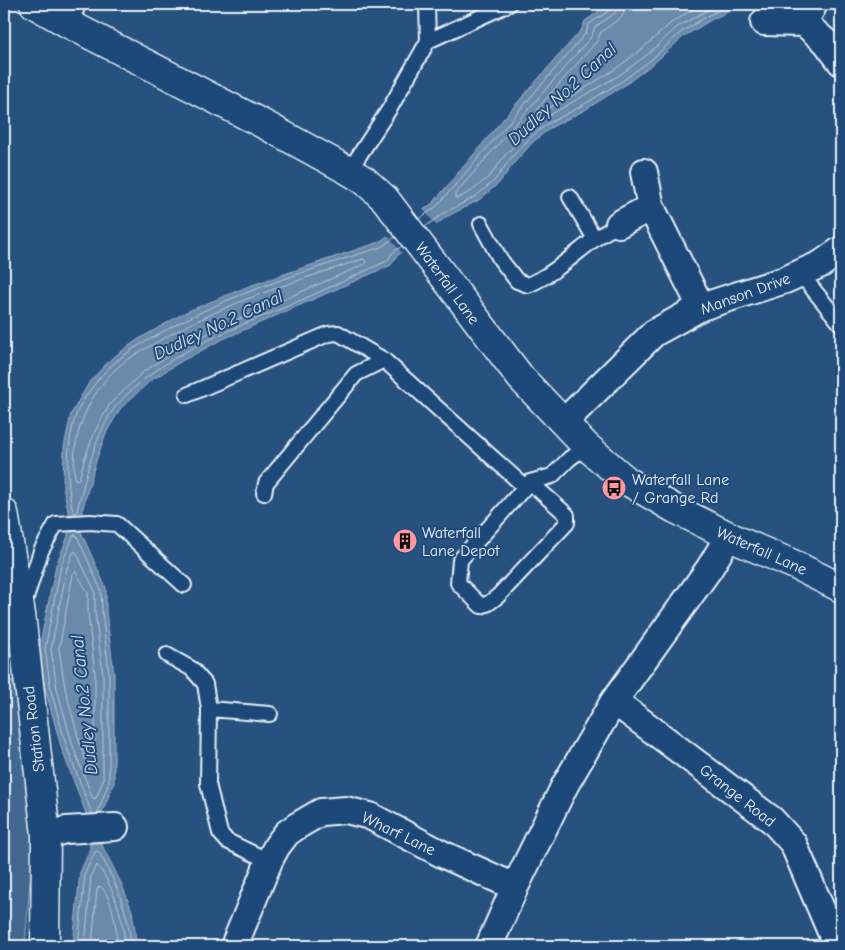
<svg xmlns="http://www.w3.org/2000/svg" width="845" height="950" viewBox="0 0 845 950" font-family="'Comic Neue',sans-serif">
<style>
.green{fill:#436891;stroke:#96acc4}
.water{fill:#6b8aaa;stroke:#9db3c9}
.pier{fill:#27517f}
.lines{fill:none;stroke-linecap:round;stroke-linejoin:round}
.shore{stroke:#b6c8d9;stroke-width:1}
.lane-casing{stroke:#e8f1f8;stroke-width:18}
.street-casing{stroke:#e8f1f8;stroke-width:30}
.secondary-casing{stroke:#e8f1f8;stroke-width:31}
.lane{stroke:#1f4a7a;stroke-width:14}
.street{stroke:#1f4a7a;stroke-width:26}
.secondary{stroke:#1f4a7a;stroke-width:28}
.labels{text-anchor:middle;stroke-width:4;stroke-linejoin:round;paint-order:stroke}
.street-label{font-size:16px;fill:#e8f1f8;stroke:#1f4a7a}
.poi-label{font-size:16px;fill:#e8f1f8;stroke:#1f4a7a;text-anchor:start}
.water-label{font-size:18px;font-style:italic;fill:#d5e2ec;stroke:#1f4a7a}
</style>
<rect width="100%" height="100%" fill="#27517f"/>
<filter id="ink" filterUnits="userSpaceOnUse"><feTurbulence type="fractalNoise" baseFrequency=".02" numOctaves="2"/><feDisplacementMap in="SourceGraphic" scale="10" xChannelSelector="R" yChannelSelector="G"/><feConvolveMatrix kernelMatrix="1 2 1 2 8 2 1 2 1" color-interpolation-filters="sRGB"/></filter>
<g filter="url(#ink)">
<path class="green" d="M12,680l19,95 4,41 -10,130h-11l-10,-22v-238z"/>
<path class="water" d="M609,4h135l-33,16 -28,17 -29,26 -29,22 -42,26 -33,17 -17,14 -18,20 -16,21 -20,17 -33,17 -49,39 -6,9 -170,75 -41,22 -30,19 -30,28 -14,24 -10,28 -14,50 -1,21 25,56v23l8,63v109l-13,32v28l21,42 10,26 3,20 1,15h-63l7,-74 10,-22 -1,-29 -27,-71 -16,-58 -7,-43 17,-84 12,-29v-25l-5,-25 1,-39 7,-33 19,-33 21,-22 26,-19 49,-28 63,-26 130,-44 54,-39 77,-92 72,-82 3,-8z"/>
<path class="pier" d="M422,208l16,19 -35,27 -17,-20z"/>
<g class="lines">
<path class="shore" d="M618,4l-3,9 -20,14 -4,10 -136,157v4h3l14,-7 18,-15 16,-22 19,-19 18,-16 75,-43 29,-21 29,-27 42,-24
M626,4l-4,13 -21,15 -4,9 -59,67v3l3,1 33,-17 40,-25 28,-21 29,-26 30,-19
M419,219l18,-13 149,-173 3,-9 21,-14 2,-6
M425,227l19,-14 32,-17 19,-16 16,-22 18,-19 18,-15 33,-17 42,-26 29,-21 29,-27 29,-18 24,-11
M395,237l-14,10c-76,25 -153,47 -222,87 -24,13 -49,28 -65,51 -7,9 -16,22 -19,33 -9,30 -9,64 -2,94l2,1 2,-2c8,-32 19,-81 40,-106 43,-49 108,-73 166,-97 35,-15 69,-31 104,-47l6,-9 9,-6
M363,259l3,2 -1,3 -149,65 -42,23 -31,20 -33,32 -14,25 -11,28 -6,22 -4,1c-5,-42 12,-85 43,-113 14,-12 32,-21 48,-30 62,-35 130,-56 197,-78z
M76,552l19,39v21l8,63v106l-7,17 -2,1 -2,-2 -19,-51 -16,-57 -6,-40 16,-81 6,-15z
M76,572l12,21v20l7,62v96l-2,2 -3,-1 -10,-28 -15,-56 -6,-39 14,-75z
M92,814l-25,-66 -16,-57 -6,-42 16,-83 12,-30 2,-1 2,1 24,54 1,21 7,63v108l-12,32
M78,946l7,-73 10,-21 2,-1c5,4 7,11 10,16 13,26 22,50 24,79
M85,946l6,-71 6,-10c4,4 6,9 9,13 11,22 18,43 19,68
M92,946l5,-57 3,-3c13,11 17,44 17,60"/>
<defs>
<path id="lane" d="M69,24l10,-20
M428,41l81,-37
M349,171l41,-63 38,-67 -1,-37
M570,197l25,42
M481,224l19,35 17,22 11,4c26,-11 45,-30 68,-47 7,-5 16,-9 23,-14
M800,273l41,51
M187,395l141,-61 10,-1 46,27 141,127
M530,482l37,33v8l-69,73 -9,7 -8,3 -23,-23 2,-23 65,-73 5,-5 22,-6 17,-17 17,-13
M264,493l2,-10 90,-109 28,-14
M24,604l17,-53 15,-27 34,-2 27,2 67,61
M167,655l25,14 13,15 4,25 -1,75 12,49 7,8 42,20
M209,709l61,5"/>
<path id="street" d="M764,22l40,1 10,-19
M804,23l22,19 15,20
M644,172l7,35 50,100
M619,224l32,-17
M564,422l90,-89 47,-26 84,-27 36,-16 20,-14
M614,701l158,119 21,23 44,103
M46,835l20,-5 49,-3
M234,946l35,-85 8,-15 10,-13 10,-7 24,-14 25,-2 24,6 72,38 73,33
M489,946l26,-59 50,-102 49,-84 95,-132 20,-33"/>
<path id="secondary" d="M34,4l35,20 198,102 82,45 15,9 21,19 136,179 65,68 41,35 48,28 64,32 54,23 48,24
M4,513l17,101 25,221 -1,111"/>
</defs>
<use href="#lane" class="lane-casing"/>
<use href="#street" class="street-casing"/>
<use href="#secondary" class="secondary-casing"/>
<use href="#lane" class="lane"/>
<use href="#street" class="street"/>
<use href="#secondary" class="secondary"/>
</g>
</g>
<defs>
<symbol id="bus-disc" viewBox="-11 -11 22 22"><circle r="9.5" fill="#ff9aa2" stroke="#1f4a7a"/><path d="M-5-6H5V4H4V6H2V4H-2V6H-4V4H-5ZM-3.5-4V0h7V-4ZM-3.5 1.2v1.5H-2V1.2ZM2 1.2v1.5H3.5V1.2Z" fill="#111"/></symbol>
<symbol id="building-disc" viewBox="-11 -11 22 22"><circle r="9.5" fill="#ff9aa2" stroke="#1f4a7a"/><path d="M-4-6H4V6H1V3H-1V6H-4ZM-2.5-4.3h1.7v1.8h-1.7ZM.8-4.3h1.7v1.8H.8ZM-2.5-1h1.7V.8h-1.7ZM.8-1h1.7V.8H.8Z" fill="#111"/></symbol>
</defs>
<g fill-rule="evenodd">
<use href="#bus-disc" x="600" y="474" width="28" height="28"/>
<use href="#building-disc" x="391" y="527" width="28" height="28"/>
</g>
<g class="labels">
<g class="street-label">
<text transform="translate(448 283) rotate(54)" y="6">Waterfall Lane</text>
<text transform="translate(745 293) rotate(-20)" y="6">Manson Drive</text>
<text transform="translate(762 550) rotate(24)" y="6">Waterfall Lane</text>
<text transform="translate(33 729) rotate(-97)" y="6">Station Road</text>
<text transform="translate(738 795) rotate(38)" y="6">Grange Road</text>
<text transform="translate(399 833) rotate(26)" y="6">Wharf Lane</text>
</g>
<g class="poi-label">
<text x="632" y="485">Waterfall Lane<tspan x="632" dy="18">/ Grange Rd</tspan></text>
<text x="422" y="538">Waterfall<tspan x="422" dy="18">Lane Depot</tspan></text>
</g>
<g class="water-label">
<text transform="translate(562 94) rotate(-43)" y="6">Dudley No.2 Canal</text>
<text transform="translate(218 325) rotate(-25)" y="6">Dudley No.2 Canal</text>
<text transform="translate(84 705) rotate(-96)" y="6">Dudley No.2 Canal</text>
</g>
</g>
<rect width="845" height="950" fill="none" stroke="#1f4a7a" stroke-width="20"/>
<rect x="10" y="10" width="825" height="930" fill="none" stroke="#e8f1f8" stroke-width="2" filter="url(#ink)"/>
</svg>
